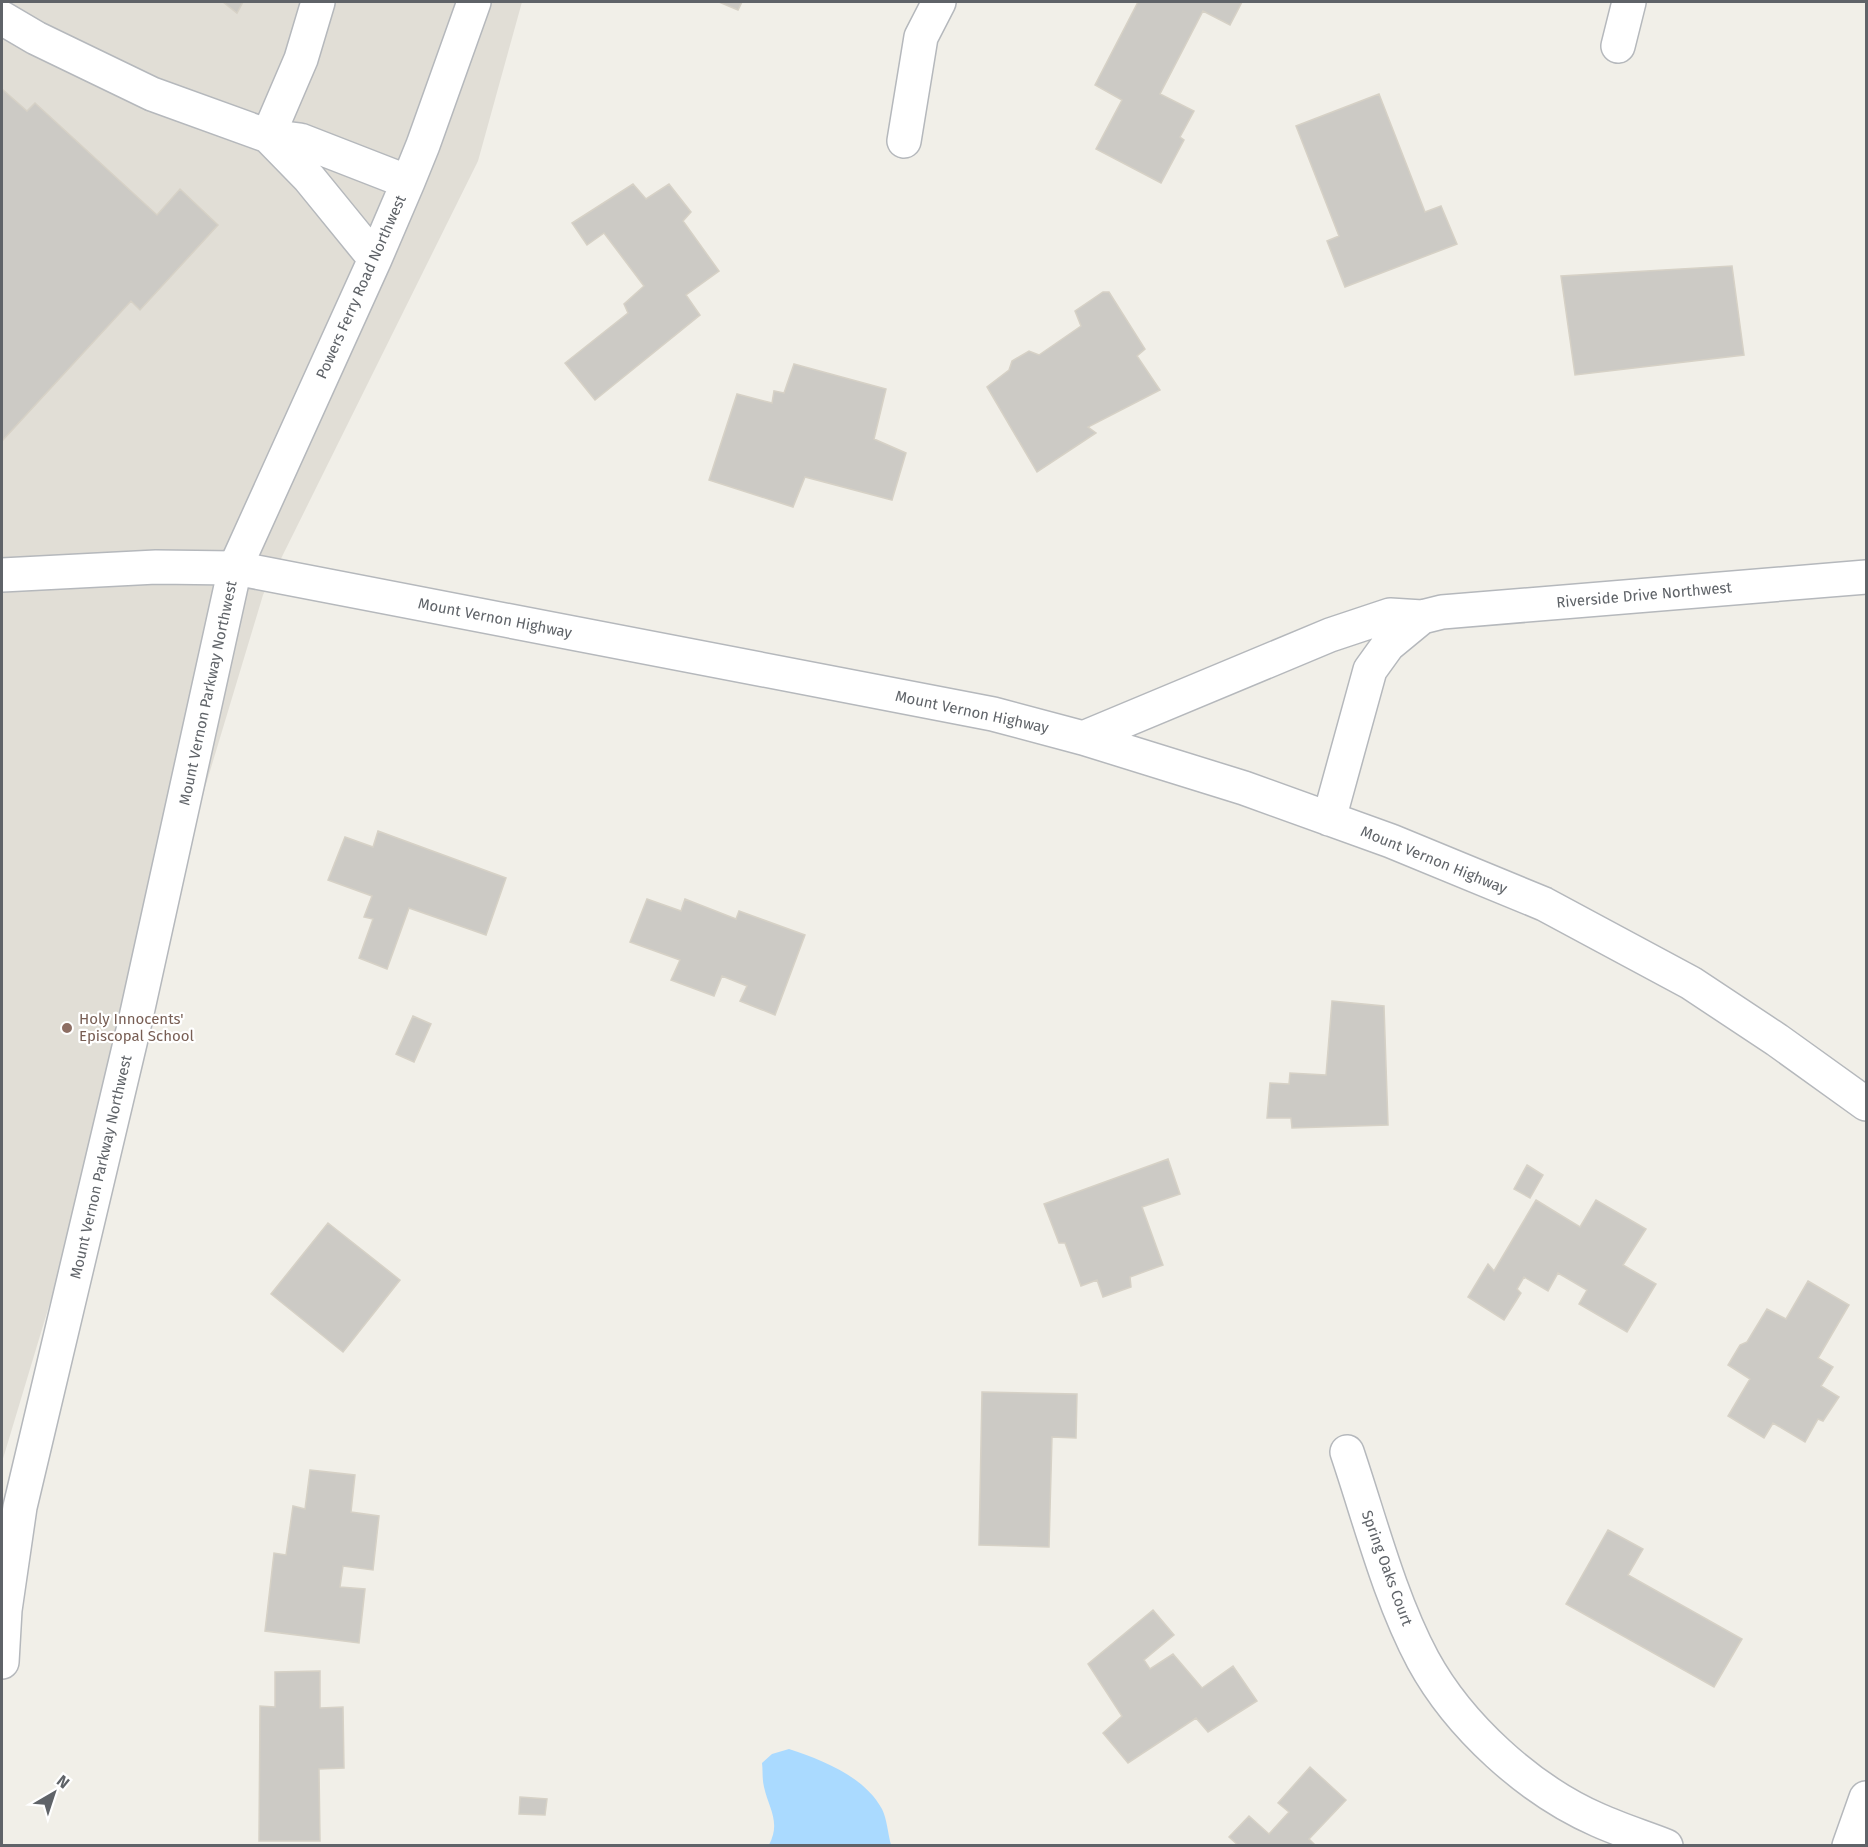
<svg xmlns="http://www.w3.org/2000/svg" width="1868" height="1847" viewBox="0 0 1868 1847" font-family="'Fira Sans',sans-serif">
<style>
.education{fill:#e1ded6}
.water{fill:#aadaff}
.building{fill:#cccac5;stroke:#d6d1c6;stroke-width:1.5}
.lines{fill:none;stroke-linecap:round;stroke-linejoin:round}
.minor-casing{stroke:#b5b8bc;stroke-width:36}
.minor{stroke:#fff;stroke-width:33}
.education-dot{fill:#8d6e63;stroke:#fff;stroke-width:2}
.labels{text-anchor:middle;stroke-width:4.5;stroke-linejoin:round;paint-order:stroke}
.street-label{font-size:15px;fill:#5f6368;stroke:#fff}
.education-label{font-size:15px;fill:#785e54;stroke:#fff;text-anchor:start}
</style>
<rect width="100%" height="100%" fill="#f1efe8"/>
<path class="education" d="M2,2h520l-44,159 -215,434 -261,867z"/>
<path class="water" d="M789,1749c33,11 75,27 93,60 5,10 6,25 9,36h-122c12,-23 0,-36 -5,-58 -2,-8 -1,-16 -2,-24l10,-9z"/>
<path class="building" d="M223,2h20l-6,11z
M719,2h23l-4,8z
M1138,2h104l-12,23 -27,-14 -43,83 34,17 -14,26 4,3 -23,43 -65,-34 26,-49 -27,-15z
M2,89l25,22 8,-8 122,112 23,-26 38,36 -78,85 -9,-9 -129,140z
M1379,94l46,118 16,-6 16,38 -112,43 -18,-46 12,-5 -43,-110z
M633,184l13,15 23,-15 22,28 -8,9 36,50 -33,24 14,20 -105,85 -30,-37 63,-50 -4,-9 20,-18 -40,-53 -17,12 -15,-22z
M1732,266l12,89 -169,20 -14,-99z
M1103,292h6l36,57 -8,7 23,34 -72,37 8,6 -59,39 -50,-85 22,-17 3,-9 17,-10 10,4 42,-29 -6,-15z
M794,364l92,25 -12,50 32,14 -14,47 -87,-23 -12,30 -84,-27 28,-86 35,9 2,-12 10,2z
M378,831l128,47 -20,57 -77,-27 -22,61 -28,-11 14,-39 -9,-2 8,-21 -44,-16 17,-43 28,10z
M647,899l34,12 4,-12 51,20 3,-8 66,24 -30,80 -35,-14 7,-15 -25,-10 -8,20 -43,-16 9,-20 -50,-18z
M1332,1001l52,5 4,119 -96,3 -1,-10h-24l3,-35 19,1 1,-11 36,2z
M413,1016l18,8 -17,38 -18,-8z
M1168,1159l12,35 -38,13 21,58 -33,12 1,10 -28,10 -6,-17 -16,6 -16,-43h-6l-15,-39z
M1527,1165l16,10 -13,23 -16,-9z
M1536,1200l44,27 16,-27 50,29 -23,36 33,19 -29,48 -48,-28 8,-14 -29,-17 -10,18 -24,-14 -7,12 4,4 -17,27 -36,-23 20,-33 6,7z
M328,1223l72,57 -57,72 -72,-58z
M1808,1281l41,24 -31,53 15,9 -12,19 18,11 -16,24 -5,-2 -13,23 -32,-19 -9,15 -36,-22 22,-37 -22,-14 12,-20 7,-3 20,-33 19,10z
M982,1392l95,2 -1,44 -24,-1 -3,110 -70,-2z
M310,1470l45,5 -4,37 28,4 -6,54 -30,-4 -3,21 25,2 -6,54 -94,-12 9,-78 12,2 7,-49 12,3z
M1608,1530l35,19 -15,26 114,64 -28,48 -148,-83z
M1153,1610l21,25 -30,25 6,9 23,-15 29,34 31,-22 24,35 -49,31 -12,-14 -68,45 -25,-30 19,-17 -34,-52z
M320,1671v37l23,-1 1,61 -25,1 1,72h-61l1,-135 15,1v-35z
M1310,1767l36,33 -37,39 7,7h-77l-10,-9 20,-21 20,18 20,-22 -11,-9z
M520,1797l27,2 -2,16 -26,-1z"/>
<g class="lines">
<defs>
<path id="minor" d="M2,18l34,20 116,56 116,42 32,4 108,42
M1618,46l11,-44
M268,136l41,42 66,81
M268,136l33,-77 17,-57
M904,141l17,-104 18,-35
M2,575l154,-8 79,1 758,146 90,24 161,50 147,53 153,63 147,79 86,57 89,64
M1083,738l247,-103 60,-20 32,2 20,-5 424,-35
M1329,819l41,-149 18,-25 34,-28
M1347,1452c23,68 42,144 76,208 36,66 106,130 175,160 22,10 45,17 68,26
M2,1662l3,-52 15,-103 115,-485 100,-454 140,-309 33,-77 15,-37 51,-143
M1849,1846l17,-48"/>
</defs>
<use href="#minor" class="minor-casing"/>
<use href="#minor" class="minor"/>
</g>
<circle class="education-dot" cx="67" cy="1028" r="6"/>
<g class="labels">
<g class="street-label">
<text transform="translate(361 287) rotate(-66)" y="5">Powers Ferry Road Northwest</text>
<text transform="translate(1644 595) rotate(-5)" y="5">Riverside Drive Northwest</text>
<text transform="translate(495 618) rotate(11)" y="5">Mount Vernon Highway</text>
<text transform="translate(208 693) rotate(-78)" y="5">Mount Vernon Parkway Northwest</text>
<text transform="translate(972 712) rotate(12)" y="5">Mount Vernon Highway</text>
<text transform="translate(1434 860) rotate(22)" y="5">Mount Vernon Highway</text>
<text transform="translate(101 1167) rotate(-77)" y="5">Mount Vernon Parkway Northwest</text>
<text transform="translate(1387 1568) rotate(70)" y="5">Spring Oaks Court</text>
</g>
<g class="education-label">
<text x="79" y="1024">Holy Innocents'<tspan x="79" dy="17">Episcopal School</tspan></text>
</g>
</g>
<rect width="1868" height="1847" fill="none" stroke="#5f6368" stroke-width="6"/>
<g transform="translate(54 1793) rotate(39)" stroke="#ffffff" stroke-width="4.5" paint-order="stroke">
<path d="M0-4.5L10 22L0 15L-10 22Z" fill="#5f6368"/>
<text y="-9" font-size="16" font-weight="bold" text-anchor="middle" fill="#5f6368">N</text>
</g>
</svg>
